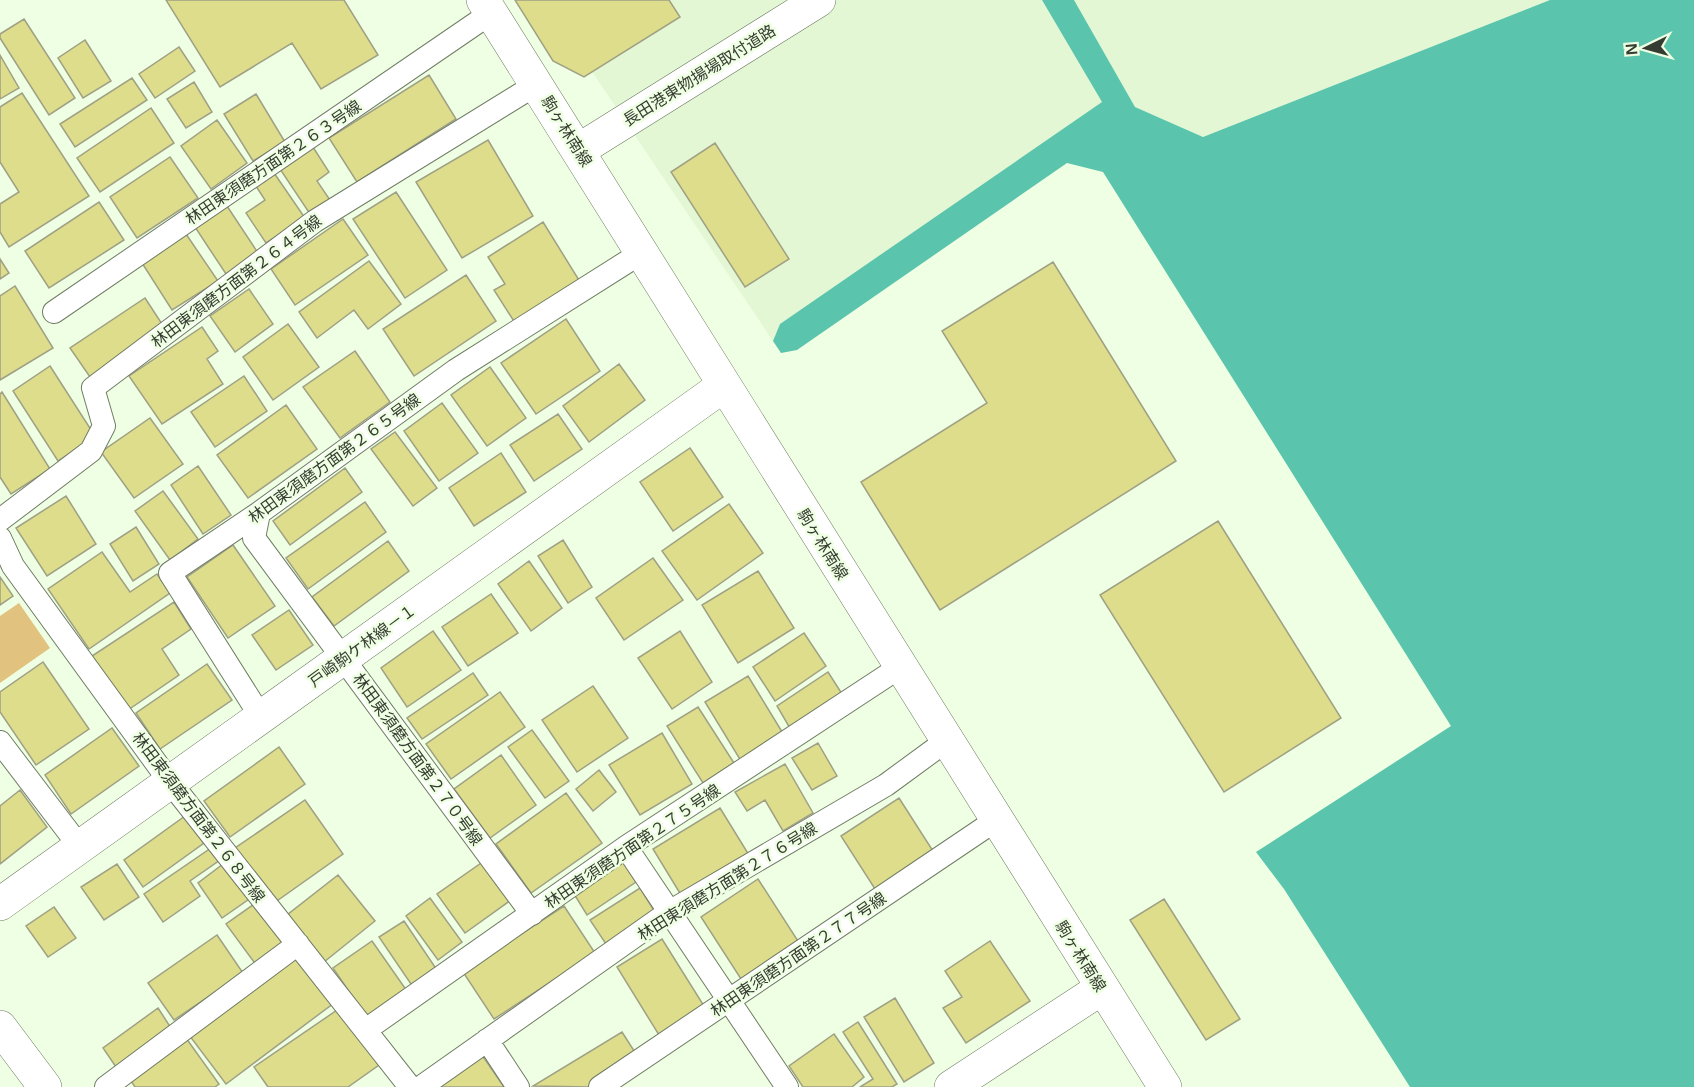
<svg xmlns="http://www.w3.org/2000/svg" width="1694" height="1087" viewBox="0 0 1694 1087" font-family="Arial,'Noto Sans JP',sans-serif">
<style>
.built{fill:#e3f7d4}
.green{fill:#e1c27f}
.water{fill:#5bc4ad}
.building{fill:#dddd8c;stroke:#9fa084;stroke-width:1.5}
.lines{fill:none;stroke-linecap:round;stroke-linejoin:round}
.lane-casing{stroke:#707d65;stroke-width:24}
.street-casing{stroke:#707d65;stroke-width:34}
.secondary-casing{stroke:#707d65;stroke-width:34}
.primary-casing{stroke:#707d65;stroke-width:34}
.lane{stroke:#fff;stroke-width:22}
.street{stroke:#fff;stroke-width:33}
.secondary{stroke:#fff;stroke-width:33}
.primary{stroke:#fff;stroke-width:33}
.labels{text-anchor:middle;stroke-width:5;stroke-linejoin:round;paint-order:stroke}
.street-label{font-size:16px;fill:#363c31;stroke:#efffe3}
</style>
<rect width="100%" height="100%" fill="#efffe3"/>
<path class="built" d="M544,0h498l60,102 -322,222 -7,17z
M1074,0h476l-347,137 -68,-30z"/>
<path class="green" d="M19,603l31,45 -50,35v-67z"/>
<path class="water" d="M1042,0h32l61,107 68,30 347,-137h144v1087h-284l-126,-198 -28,-37 195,-126 -348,-554 -36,-9 -270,187 -16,3 -8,-12 7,-17 322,-222z"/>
<path class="building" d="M166,0h178l34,55 -57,34 -29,-46 -72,44z
M515,0h154l11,17 -96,60 -31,-16z
M24,19l51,79 -26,17 -49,-77v-4z
M85,40l26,41 -28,17 -25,-40z
M179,47l16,24 -40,27 -16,-24z
M0,55l19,33 -19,11z
M429,75l27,44 -99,63 -28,-44z
M132,78l15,22 -72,47 -15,-23z
M194,82l18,30 -26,16 -19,-29z
M22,93l67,103 -80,51 -9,-15v-28l19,-12 -19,-30v-55z
M256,94l29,48 -32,19 -29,-47z
M151,108l23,35 -74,49 -23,-34z
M217,120l30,43 -36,26 -30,-43z
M488,140l45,76 -71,42 -46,-76z
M715,143l74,116 -44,28 -74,-115z
M311,144l18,28 -12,9 13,19 -20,14 -32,-48z
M170,157l28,41 -61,40 -27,-41z
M272,170l33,48 -39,25 -20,-30 19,-13 -11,-17z
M396,192l51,78 -42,28 -52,-79z
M99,202l25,38 -75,48 -24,-37z
M225,203l33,50 -32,21 -33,-50z
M343,219l25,36 -73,50 -24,-36z
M543,222l39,63 -65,41 -23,-36 11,-6 -17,-27z
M186,234l32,47 -46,29 -30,-47z
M0,259l9,14 -9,6z
M369,261l32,43 -33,25 -14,-19 -37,28 -18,-26z
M1053,262l123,199 -236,149 -79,-128 126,-79 -45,-72z
M466,275l30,46 -82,55 -31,-47z
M15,286l38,62 -53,32v-84z
M249,289l24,35 -38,28 -25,-36z
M145,298l19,29 -74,50 -20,-29z
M566,319l34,52 -64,43 -35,-51z
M288,324l31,43 -46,33 -30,-43z
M202,327l16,24 -11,8 16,25 -61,40 -33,-48z
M355,351l35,51 -50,36 -37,-51z
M619,364l26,36 -56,42 -26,-36z
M50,366l45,70 -37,25 -45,-70z
M490,367l36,51 -39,28 -36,-51z
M244,376l23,35 -52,36 -24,-35z
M2,392l48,77 -39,25 -11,-17v-83z
M442,403l36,50 -39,28 -35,-50z
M286,405l31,44 -69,49 -31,-43z
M558,414l24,35 -48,32 -24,-36z
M150,418l33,46 -49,34 -33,-46z
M395,432l42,56 -24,18 -42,-57z
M690,448l33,49 -50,34 -33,-49z
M501,453l25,39 -52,34 -25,-38z
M198,466l33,49 -28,19 -32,-49z
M345,468l17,24 -72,53 -17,-24z
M163,491l35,48 -28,21 -35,-49z
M66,496l30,48 -49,32 -31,-48z
M365,502l21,30 -78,57 -22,-31z
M729,504l34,49 -66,47 -35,-49z
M1218,521l123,197 -117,74 -124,-197z
M136,527l23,37 -26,17 -23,-37z
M563,540l29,47 -24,16 -30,-47z
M388,541l21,30 -75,55 -22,-29z
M233,545l42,61 -47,32 -41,-61z
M102,552l28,40 27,-18 13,19 -81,56 -41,-60z
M653,558l30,42 -59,40 -28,-42z
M529,561l33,47 -31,23 -33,-47z
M758,571l36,57 -56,35 -36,-58z
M0,577l13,19 -13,9z
M491,594l27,39 -50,33 -26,-39z
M174,602l17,27 -29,20 17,26 -51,35 -36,-54z
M289,610l24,35 -37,25 -24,-35z
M433,631l28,39 -54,37 -26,-39z
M680,631l32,51 -40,27 -34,-51z
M804,633l22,33 -51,35 -22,-34z
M43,662l46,67 -53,36 -36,-53v-20z
M207,664l25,36 -72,49 -24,-36z
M828,672l16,25 -53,33 -14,-24z
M473,673l15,22 -66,44 -15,-21z
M748,676l36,59 -43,26 -36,-59z
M593,686l35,52 -51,34 -35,-52z
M500,692l25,35 -74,52 -25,-35z
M698,707l36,56 -31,20 -36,-57z
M112,728l27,38 -68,48 -26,-39z
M532,730l37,51 -24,17 -37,-51z
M662,733l30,51 -52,31 -31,-50z
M818,743l19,33 -25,14 -20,-32z
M279,747l26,37 -75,53 -26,-36z
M501,755l35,50 -46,33 -36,-49z
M785,764l28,49 -30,18 -18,-31 -18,11 -12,-19z
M599,770l17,22 -23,19 -17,-22z
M20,790l27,37 -47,37v-58z
M566,793l36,50 -71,50 -35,-49z
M899,798l34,53 -58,38 -34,-53z
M305,800l38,54 -69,49 -39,-55z
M720,808l29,47 -68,40 -28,-46z
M185,816l19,27 -61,44 -19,-27z
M211,848l9,12 -30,21 10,15 -37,26 -19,-28z
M227,861l25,36 -30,21 -24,-35z
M484,861l27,39 -46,33 -28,-39z
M623,862l13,20 -49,33 -13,-21z
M117,864l22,33 -35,23 -23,-33z
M338,875l37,46 -51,41 -37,-47z
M758,879l40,62 -57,38 -40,-62z
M640,888l15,24 -49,32 -16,-24z
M430,898l32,44 -24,18 -32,-44z
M1164,899l76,120 -34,21 -76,-120z
M257,902l30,40 -30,24 -31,-42z
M564,906l31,47 -101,66 -31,-47z
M54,907l22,31 -28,19 -22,-31z
M404,921l33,49 -24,17 -34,-50z
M217,935l26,38 -69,47 -26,-37z
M662,939l42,67 -45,29 -42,-68z
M372,941l35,50 -40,27 -34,-50z
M990,941l40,60 -64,42 -23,-35 19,-11 -17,-26z
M297,953l37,50 -108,81 -37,-49z
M895,998l39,65 -30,19 -40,-65z
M158,1008l13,20 -55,39 -13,-19z
M340,1008l39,57 -31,22h-80l-14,-20z
M858,1022l39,62 -5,3h-32l13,-8 -30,-47z
M622,1032l16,25 -48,30 -57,-1z
M834,1034l30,43 -12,10h-49l-14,-21z
M186,1038l33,46 -4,3h-80l-6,-9z
M482,1055l22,32h-68z"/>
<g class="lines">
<defs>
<path id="lane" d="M54,312l437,-299
M259,513l-5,25 278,376
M0,520l91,-69 13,-25 -11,-38 222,-167 222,-137
M0,538l13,28 157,216 240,305
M261,717l-91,-144 89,-60 197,-143 185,-117
M0,742l80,105
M626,847l161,240
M367,1029l259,-182 274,-180
M487,1040l31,47
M106,1087l192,-143
M421,1087l248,-175 217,-127 60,-44
M600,1087l396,-267"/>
<path id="street" d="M579,150l240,-150
M0,904l723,-518
M951,1087l151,-99"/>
<path id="secondary" d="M483,0l682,1087"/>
<path id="primary" d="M0,1027l45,60"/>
</defs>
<use href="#lane" class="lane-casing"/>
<use href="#street" class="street-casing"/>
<use href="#secondary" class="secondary-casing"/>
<use href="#primary" class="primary-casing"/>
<use href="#lane" class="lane"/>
<use href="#street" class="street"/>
<use href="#secondary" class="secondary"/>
<use href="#primary" class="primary"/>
</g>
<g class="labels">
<g class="street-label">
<text transform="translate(699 75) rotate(-32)" y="6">長田港東物揚場取付道路</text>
<text transform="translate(567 131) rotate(58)" y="6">駒ヶ林南線</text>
<text transform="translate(273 162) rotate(-34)" y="6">林田東須磨方面第２６３号線</text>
<text transform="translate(236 281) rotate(-37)" y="6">林田東須磨方面第２６４号線</text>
<text transform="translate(334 458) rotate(-36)" y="6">林田東須磨方面第２６５号線</text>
<text transform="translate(823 544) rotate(58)" y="6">駒ヶ林南線</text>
<text transform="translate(362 645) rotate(-36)" y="6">戸崎駒ケ林線－１</text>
<text transform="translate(418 759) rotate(54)" y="6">林田東須磨方面第２７０号線</text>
<text transform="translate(199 817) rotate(53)" y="6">林田東須磨方面第２６８号線</text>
<text transform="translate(632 846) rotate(-34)" y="6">林田東須磨方面第２７５号線</text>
<text transform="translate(727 881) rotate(-32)" y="6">林田東須磨方面第２７６号線</text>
<text transform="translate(798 954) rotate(-34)" y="6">林田東須磨方面第２７７号線</text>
<text transform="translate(1081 956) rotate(58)" y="6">駒ヶ林南線</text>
</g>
</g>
<g transform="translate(1646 48) rotate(265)" stroke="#efffe3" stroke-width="4.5" paint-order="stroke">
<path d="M0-4.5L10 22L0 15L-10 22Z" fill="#363c31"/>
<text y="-9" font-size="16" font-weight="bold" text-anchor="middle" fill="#363c31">N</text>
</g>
</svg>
